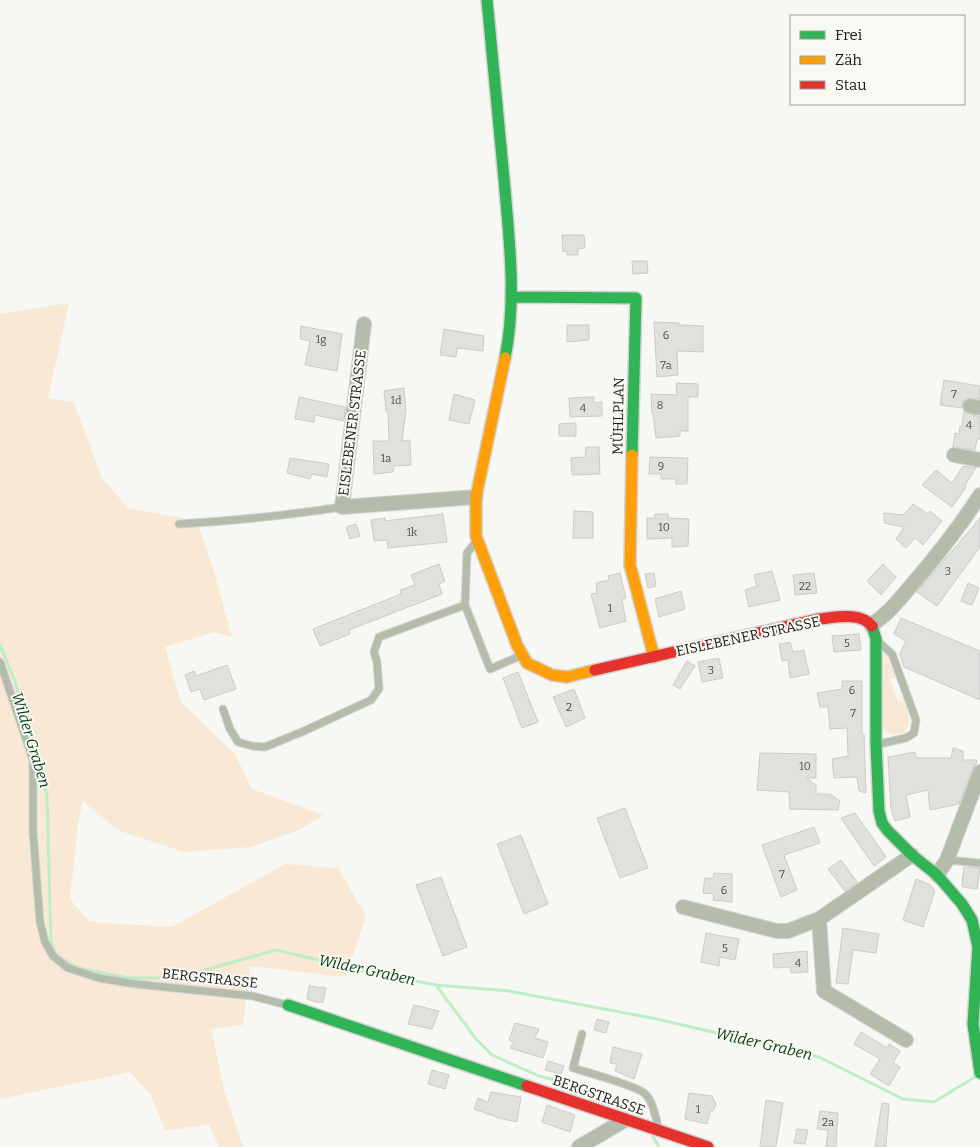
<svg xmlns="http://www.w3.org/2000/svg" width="980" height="1147" viewBox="0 0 980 1147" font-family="Bitter,serif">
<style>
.green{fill:#f9e8d3}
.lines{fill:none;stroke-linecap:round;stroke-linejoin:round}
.stream{stroke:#bdeec5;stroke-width:3}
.building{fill:#e0e0dd;stroke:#cbcbc8}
.lane-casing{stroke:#d3d3d1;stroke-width:9}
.street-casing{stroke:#d3d3d1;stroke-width:16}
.fast-casing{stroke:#d3d3d1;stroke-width:14}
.slow-casing{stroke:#d3d3d1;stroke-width:14}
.jam-casing{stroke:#d3d3d1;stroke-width:14}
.lane{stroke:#b4bcac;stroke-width:7}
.street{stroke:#b4bcac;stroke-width:14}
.fast{stroke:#30b455;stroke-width:11}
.slow{stroke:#ff9f0a;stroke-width:11}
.jam{stroke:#e5322d;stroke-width:11}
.labels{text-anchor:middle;stroke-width:4;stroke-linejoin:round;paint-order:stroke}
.number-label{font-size:11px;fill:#4c4c4a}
.street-label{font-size:14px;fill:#181816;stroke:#f8f9f3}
.water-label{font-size:15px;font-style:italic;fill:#023714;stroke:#f8f9f3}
</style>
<rect width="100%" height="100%" fill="#f7f8f4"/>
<path class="green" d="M69,303l-21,95 26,5 28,75 26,30 69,13 17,51 18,65 -18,-5 -49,15 16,55 54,52 17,35 71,26 -24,15 -48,17 -67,5 -67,-22 -34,-29 -5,22 -8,76 20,23 82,5 113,-63 53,4 28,48 -20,61 -96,-11 -7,59 -32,4 14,64 18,54h-24l-10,-23 -44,7 -14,-36 -21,-23 -130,27v-785z
M884,653l2,1 10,23 -6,2 8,23 6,-1c5,14 9,19 0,32 -10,2 -15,2 -22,-4z"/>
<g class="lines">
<path class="stream" d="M0,645l14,34 19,60 14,57 4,146 6,14 22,12 49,10h49l99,-28 88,21 72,14 73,6 148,28 162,38 84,42 31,3 41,-25
M436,985l40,54 16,16 47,21 65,17 32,17 3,4
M653,1137l6,10"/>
</g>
<path class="building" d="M562,235h22l1,13 -7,1v6h-11v-4l-4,1z
M632,261h15l1,12 -15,1z
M654,322l25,1v2l24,1v26l-26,-1 1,24 -21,2z
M567,325h22v15l-22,2z
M301,326l41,8 -5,37 -32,-6 5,-24 -10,-2z
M444,329l40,7 -1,15 -26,-3 -1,9 -16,-2z
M944,380l36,6v13l-13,-1 -4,3 -1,7 -22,-3z
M676,383l22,1v13h-10v34h-8v5l-24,2 -3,-24h-1l-1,-20 26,1z
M404,388l2,22 -4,31 8,-1 1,25 -17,1 -1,6 -19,2 -1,-33h16l-1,-28 -2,-2 -2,-20z
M454,394l21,6 -6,24 -20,-4z
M299,397l46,10 -1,14 -29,-6 -1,7 -19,-3z
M594,397v6l8,-1v14l-32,1 -1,-19z
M964,412l16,5v22h-3l-2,11 -22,-3 2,-14 4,1 1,-8h2z
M576,423v13h-17v-12z
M586,447h13l1,27 -28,1 -1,-17 14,-1z
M650,457l38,1 -1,26h-11v-5h-15v-5h-12z
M290,458l39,6 -2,13 -15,-3 -2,5 -23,-6z
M963,466l13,2 -11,17 1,2 -14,20 -30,-22 14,-15 16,13z
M913,504l15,10 2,-3 12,10 -19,24 -8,-7 -9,10 -10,-9 8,-12 -20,-4v-10l20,2z
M574,511l19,1v26h-20z
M443,514l4,28 -59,6 -1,-8 -13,1 -3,-21 14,-2v3z
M655,514h13v4l21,1 -1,27 -16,1v-9l-25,1v-21h8z
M980,518v29l-43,59 -20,-14z
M356,524l4,12 -10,3 -4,-12z
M439,564l6,17 -6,3 3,10 -93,36 1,4 -30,12 -7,-17 88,-35 -1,-4 15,-5 -4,-10z
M883,564l13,13 -15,18 -14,-14z
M772,571l8,29 -31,7 -4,-17 12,-4 -3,-11z
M620,573l6,25 -4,2 4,21 -26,7 -9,-34 6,-1 -1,-10 13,-3 -1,-4z
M654,573l2,13 -8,2 -3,-14z
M814,573l3,20 -22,2 -2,-20z
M968,583l11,5 -7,17 -11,-4z
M681,591l4,18 -26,8 -4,-18z
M901,618l79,33v49l-76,-33 -4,-13 6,-13 -12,-7z
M859,634l2,16 -27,2 -2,-16z
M790,642l3,10 11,-2 5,24 -19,4 -2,-18 -6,1 -3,-17z
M719,658l4,20 -21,4 -4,-20z
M687,661l8,5 -15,23 -7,-4z
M227,665l9,24 -32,11 -4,-11 -9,3 -6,-17 9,-4 2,5z
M518,672l20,50 -16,6 -19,-50z
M842,681h20v53h2l2,59 -7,-2 -2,-14 -23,1 -2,-19 16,-3 -1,-28 -17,1 -2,-22h-8l-3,-14 25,-4z
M574,689l11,29 -19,9 -13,-30z
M953,748l10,3v9h14l-1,4 -4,5 -13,35 -29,6 -2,-20 -22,5 4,22 -15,4 -4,-12 -3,-52 27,-5 1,6h35z
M760,753l56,1v24h-10l10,7v9h14l10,7 -2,9 -48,-1 -1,-17 -32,-2z
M625,808l23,60 -28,10 -23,-60z
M855,813l31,44 -12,9 -33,-48z
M814,827l6,16 -36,12 13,35 -16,7 -19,-52z
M521,835l27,69 -24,10 -27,-70z
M841,860l16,22 -12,9 -17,-22z
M964,867l16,1 -3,21 -14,-2 -1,-2z
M714,873l18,1v28l-19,-2 1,-6 -11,-1 2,-15h8z
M441,877l26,70 -24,9 -27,-71z
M916,879l13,5 6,7 -12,36 -20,-7z
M843,928l36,6 -3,19 -23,-3 -5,34 -12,-1z
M706,933l33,6 -4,21 -15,-3 -1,9 -18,-4z
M807,951l1,21 -17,1 -1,-6 -16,1 -1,-14z
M309,986l17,2 -3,14h-6l-10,-3z
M414,1005l25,6 -7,18 -24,-5z
M597,1019l12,3 -3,11 -12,-3z
M515,1023l24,6 -4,9 13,4 -5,16 -33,-10 4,-6 -5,-2z
M861,1032l26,16 2,-4 11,7 -7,12 7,4 -11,19 -19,-12 10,-15 -26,-15z
M613,1047l29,7 -8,25 -19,-8 2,-7 -7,-1z
M548,1061l16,5 -3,8 -16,-4z
M432,1070l17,5 -4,14 -17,-5z
M491,1092l30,5 -4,25 -18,-4 -25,-9 4,-11 10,4z
M689,1093l23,3 4,8 -3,7 -3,1 -3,12 -22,-5z
M766,1100l17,3 -7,44h-16z
M882,1103l7,1 -3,43h-11z
M547,1105l28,10 -5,17 -28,-10z
M820,1111l18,2 -2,34h-10l2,-17 -11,-1z
M797,1129l11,1 -3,14 -11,-1z"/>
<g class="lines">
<defs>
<path id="lane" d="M179,524c55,-3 109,-9 163,-17
M465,605l2,-52 8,-10
M0,662l33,98v72l7,90 5,20 8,14 15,12 31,10 36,6 118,12 34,9
M223,709l7,20 8,13 14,4 13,1 39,-16 67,-31 8,-11 -2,-27 -3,-10 5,-15 86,-32 25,64 30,-13
M879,744l27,-6 8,-5 2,-13 -24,-66 -12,-11
M947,860l33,3
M582,1034l-9,34c16,5 61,17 71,25 9,7 11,23 14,33"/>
<path id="street" d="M364,324l-22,183 134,-10
M970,406l10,2
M954,455l26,5
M871,625c16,-10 27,-24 39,-38 25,-29 49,-59 70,-92
M937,875l10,-15 33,-88
M683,907l94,24h11l31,-12 93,-64
M819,919l5,72 82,49
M579,1147l46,-27"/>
<path id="fast" d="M487,0c6,60 11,119 17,179 5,58 13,121 1,179
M511,297l125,1 -4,157
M872,626l4,13v105l3,67 3,12 6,8 24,24 25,20 25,29 10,16 6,27 -5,77 7,49
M288,1005l239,81"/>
<path id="slow" d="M505,358l-29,139v39l41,109 10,18 25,12 15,2 28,-7
M632,455l-2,110 24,92"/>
<path id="jam" d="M595,670l223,-51c16,-1 42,-8 54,7
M527,1086l181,61"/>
</defs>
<use href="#lane" class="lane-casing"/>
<use href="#street" class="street-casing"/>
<use href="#fast" class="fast-casing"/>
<use href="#slow" class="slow-casing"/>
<use href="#jam" class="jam-casing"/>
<use href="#lane" class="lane"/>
<use href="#street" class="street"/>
<use href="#fast" class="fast"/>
<use href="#slow" class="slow"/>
<use href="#jam" class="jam"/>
</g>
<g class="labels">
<g class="number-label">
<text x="666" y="339">6</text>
<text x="321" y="343">1g</text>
<text x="666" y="369">7a</text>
<text x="954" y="398">7</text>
<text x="396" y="404">1d</text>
<text x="660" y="409">8</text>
<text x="583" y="412">4</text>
<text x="969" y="429">4</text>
<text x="386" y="462">1a</text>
<text x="661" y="470">9</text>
<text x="664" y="531">10</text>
<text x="412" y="536">1k</text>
<text x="948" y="575">3</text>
<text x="805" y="590">22</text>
<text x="610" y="612">1</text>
<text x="847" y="647">5</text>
<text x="711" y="674">3</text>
<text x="852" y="694">6</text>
<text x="569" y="711">2</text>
<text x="853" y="717">7</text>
<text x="805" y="770">10</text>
<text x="782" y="878">7</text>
<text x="724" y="894">6</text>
<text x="725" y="952">5</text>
<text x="798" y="967">4</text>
<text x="698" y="1113">1</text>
<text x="828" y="1126">2a</text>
</g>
<g class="street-label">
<text transform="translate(618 416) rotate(-89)" y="5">MÜHLPLAN</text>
<text transform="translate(352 423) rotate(-83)" y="5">EISLEBENER STRASSE</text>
<text transform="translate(748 636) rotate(-12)" y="5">EISLEBENER STRASSE</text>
<text transform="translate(210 978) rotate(6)" y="5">BERGSTRASSE</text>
<text transform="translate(599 1095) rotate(19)" y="5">BERGSTRASSE</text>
</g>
<g class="water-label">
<text transform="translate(31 740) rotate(73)" y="5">Wilder Graben</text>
<text transform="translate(367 970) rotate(12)" y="5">Wilder Graben</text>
<text transform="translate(764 1044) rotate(13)" y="5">Wilder Graben</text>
</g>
</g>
<rect x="790" y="15" width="175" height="90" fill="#f8f9f3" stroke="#9e9f9b"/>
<rect x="800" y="31" width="25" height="8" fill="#30b455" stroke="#9e9f9b"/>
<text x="835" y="40" font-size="15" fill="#181816">Frei</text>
<rect x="800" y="56" width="25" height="8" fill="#ff9f0a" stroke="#9e9f9b"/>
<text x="835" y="65" font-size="15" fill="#181816">Zäh</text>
<rect x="800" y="81" width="25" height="8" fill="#e5322d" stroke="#9e9f9b"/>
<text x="835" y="90" font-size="15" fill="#181816">Stau</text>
</svg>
